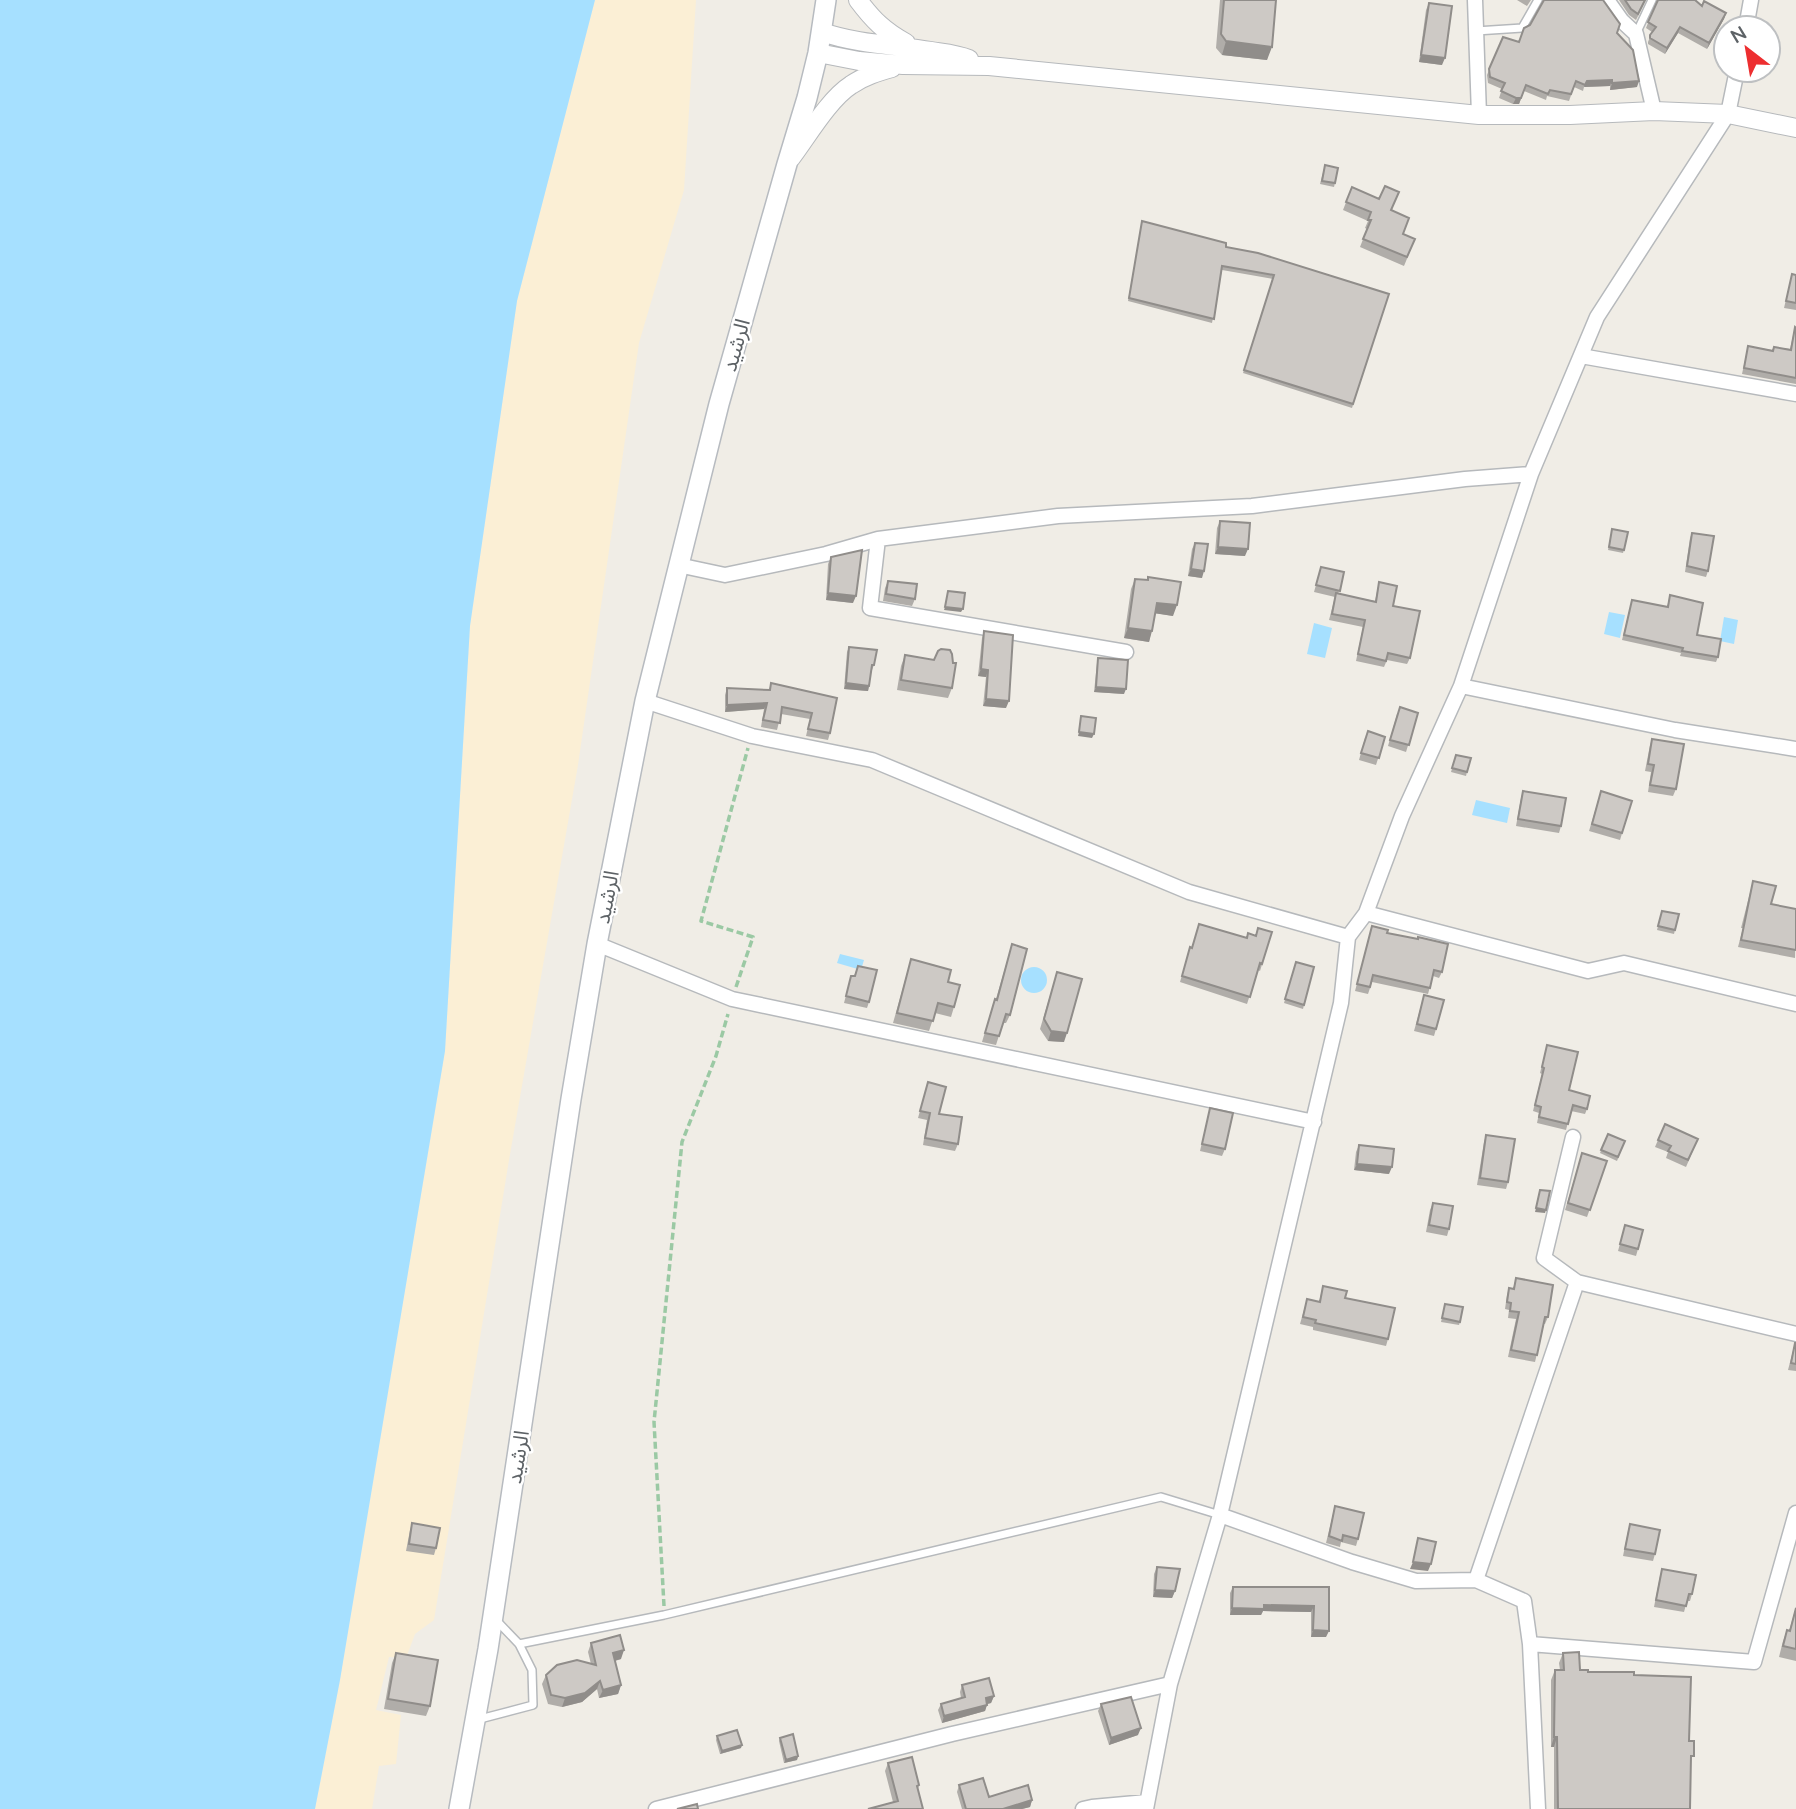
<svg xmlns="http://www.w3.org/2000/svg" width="1796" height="1809" viewBox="0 0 1796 1809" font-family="Mulish,'Noto Sans Arabic',sans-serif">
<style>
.sand{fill:#fbefd5}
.water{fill:#a6e0ff}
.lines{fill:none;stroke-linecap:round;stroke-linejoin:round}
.service-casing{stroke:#b6b9bc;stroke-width:10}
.minor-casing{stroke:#b6b9bc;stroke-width:17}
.tertiary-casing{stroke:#b6b9bc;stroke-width:20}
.secondary-casing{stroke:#b7bbc0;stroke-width:22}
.path{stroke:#9bc9a4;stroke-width:3.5;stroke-dasharray:7 3.5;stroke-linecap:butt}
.service{stroke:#fff;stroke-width:7}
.minor{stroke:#fff;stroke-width:14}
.tertiary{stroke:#fff;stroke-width:18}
.secondary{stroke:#fff;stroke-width:19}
.wall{fill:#b0ada9}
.shaded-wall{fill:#908d8a}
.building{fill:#cdc9c5;stroke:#908d8a;stroke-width:2}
.labels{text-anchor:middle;stroke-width:5;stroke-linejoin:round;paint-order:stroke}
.street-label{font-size:21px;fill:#5d6266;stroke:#fff}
</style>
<rect width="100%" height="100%" fill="#f0ede6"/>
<path class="sand" d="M595,0h101l-12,190 -45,153 -61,422 -69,395 -75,460 -19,14 -9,24 -17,-1 -13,53 25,5 -5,49 -17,2 -7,43h-57l25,-129 105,-629 25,-425 47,-325z"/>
<path class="water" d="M0,0h595l-78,301 -47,325 -25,425 -105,629 -25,129h-315z
M1609,612l16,3 -5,23 -16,-4z
M1724,617l14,3 -4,24 -14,-3z
M1314,623l18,5 -7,30 -18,-4z
M1476,800l34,8 -3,15 -35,-8z
M840,954l24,6 -3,10 -24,-7z
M1021 980a13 13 0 1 1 26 0a13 13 0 1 1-26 0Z"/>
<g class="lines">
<defs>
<path id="service" d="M1476,31l46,-3 16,-28
M1636,34l16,-34
M519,1644l145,-29 497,-118 59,18
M476,1720l57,-15 -1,-35 -13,-26 -23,-24"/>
<path id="minor" d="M1475,0l4,115
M1607,0l15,21 14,13 18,77
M1746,28l5,-28
M1581,356l215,38
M878,539l-8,69 256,44
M678,565l47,10 101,-21 52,-15 180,-23 194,-10 213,-27 66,-5
M1461,686l214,44 121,19
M645,701l107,35 120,24 317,132 159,45
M1366,913l222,58 36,-8 172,41
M597,944l135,55 582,123
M1577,1282l219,52
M1220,1515l132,47 64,19 60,-1 48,21 6,43 8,165
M1476,1580l101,-298 -33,-24 29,-121
M1530,1644l224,18 42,-149
M656,1809l296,-75 218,-50
M1083,1809l9,-2 55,-5
M1146,1809l24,-125 50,-169 121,-512 7,-66 18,-24 36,-97 59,-130 70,-212 66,-157 131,-203 9,-44"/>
<path id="tertiary" d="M858,0c15,20 26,31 48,43
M822,32c35,12 72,13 109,19 13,2 26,3 38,8
M818,53l41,8 44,4 86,1 490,49h91l84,-4 74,3 68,14
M791,158c16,-21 38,-59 60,-73 13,-9 27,-13 41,-17"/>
<path id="secondary" d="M459,1809l29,-160 83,-550 26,-155 48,-243 74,-297 68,-240 20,-66 11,-45 8,-53"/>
</defs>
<use href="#service" class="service-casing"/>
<use href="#minor" class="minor-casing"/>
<use href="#tertiary" class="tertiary-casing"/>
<use href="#secondary" class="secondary-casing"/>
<path class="path" d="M736,987l17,-50 -52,-16 47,-173
M664,1606l-10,-184 28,-280 34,-86 12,-42"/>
<use href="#service" class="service"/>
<use href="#minor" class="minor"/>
<use href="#tertiary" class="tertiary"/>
<use href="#secondary" class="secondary"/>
</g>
<path class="wall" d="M1220,0h56l-9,60 -45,-5 -6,-7z
M1517,0h14l-4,6z
M1619,0h27l-10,20 -7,-5z
M1657,0h38l7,6 24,7 -2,6 -17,30 -29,-16 -13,21 -17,-10v-2l4,-10 -6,-4z
M1429,3l13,62 -23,-3 7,-52z
M1617,33l20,54 -27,3v-4l-26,1 -1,4 -9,-4 -5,14 -22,-5 -1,4 -22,-9 -5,13h-6l-14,-6 3,-9 -14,-6 -1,-8 16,-38 16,5z
M1325,165l10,18 -1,4 -14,-3z
M1352,187l40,23 11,24 12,5 -11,27 -44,-19 7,-18 -2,-1 3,-7 -25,-11z
M1142,221l84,26 163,47 -37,114 -109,-35 30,-94 -51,-9 -10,53 -84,-22z
M1792,274l4,1v35l-12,-2z
M1795,327l1,1v56l-54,-10 6,-28 24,4 2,-3 16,2z
M1220,521l25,35 -30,-2 2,-26z
M1612,529l12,21 -1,3 -15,-3z
M1692,533l16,38 -2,6 -21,-5 5,-34z
M1195,543l7,35 -14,-2 4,-27z
M831,557l22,46 -27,-3 2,-36z
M1321,567l23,5 -6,22 37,7 4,-19 14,24 17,52 -3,6 -20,-4 -3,7 -28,-6 7,-34 -34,-7 6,-23 -21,-5z
M1148,577l25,39 -18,-3 -6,29 -25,-4 7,-49 4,-10 12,1z
M888,581l27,18 -3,7 -29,-5 2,-13z
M1670,595l27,40 21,22 -2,5 -36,-6 1,-3 -59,-13 10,-40 35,7z
M984,631l22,77 -23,-2 3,-29 -8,-1 4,-38z
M849,647l25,18 -2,5h-1l-2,16 -1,5 -24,-2 3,-37z
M905,655l29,5 18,28 -4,10 -51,-8 4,-24z
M1098,658l26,36 -30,-2 3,-29z
M771,683l66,15 -7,35 -2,7 -22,-4 4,-17 -29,-5 -4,16 -16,-3 3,-18 -39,3v-17l2,-7 42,2z
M1418,713l-12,39 -18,-6 9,-32z
M1385,737l-9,28 -17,-5 6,-22z
M1652,739l24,50 -3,7 -25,-4 3,-20 -6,-1 5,-26z
M1456,755l11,17 -1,4 -15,-4z
M1523,791l38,35 -2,7 -43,-7 5,-28z
M1601,791l31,10 -12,39 -31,-9z
M1753,881l18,23 25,5 -1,49 -57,-11 5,-19h-2z
M1661,914l14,16 -1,4 -17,-4z
M1372,926l15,7 55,39 -3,6 -6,-2 -5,18 -56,-12 -4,12 -13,-3z
M1272,932l-12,39 -2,-1 -11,34 -67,-22 10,-35 2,1 55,-10z
M1012,944l-2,71 -4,8h-3l-7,22 -14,-3 10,-34 3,-9h1z
M911,959l37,23 6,25 -3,10 -16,-4 -6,18 -36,-8z
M1296,962l18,5 -11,42 -19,-6z
M858,966l11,36 -2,6 -23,-5 7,-27h3z
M1057,972l7,70 -16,-1 -8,-12z
M1424,995l12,34 -2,7 -20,-5z
M1547,1045l22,45 18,19 -2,5 -14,-3 -5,19 -29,-7 2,-10 -6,-2 9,-37 -2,-1z
M928,1082l11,32 19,30 -3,7 -32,-6 4,-25 -9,-2z
M1210,1108l15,41 -3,7 -22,-5z
M1608,1134l17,7 -8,20 -17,-8z
M1486,1135l22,47 -2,7 -29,-4 7,-43z
M1698,1139l-12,28 -20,-9 2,-6 -13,-5 3,-7z
M1359,1145l30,29 -35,-4 2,-18z
M1580,1160l27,1 -20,56 -22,-7z
M1433,1203l16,26 -2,7 -21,-4 4,-22z
M1625,1225l13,24 -2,7 -18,-5z
M1516,1278l32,39 -3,7h-1l-9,38 -27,-5 8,-38 -8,-1 1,-8 -4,-1 2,-14 2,-7 4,1z
M1323,1286l22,12 43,41 -2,7 -73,-16v-3l-13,-3 7,-25 12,3z
M1445,1304l15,18 -1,3 -18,-3z
M1795,1343h1v28l-8,-1z
M1335,1506l23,33 -2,7 -15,-4 -1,5 -14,-4z
M412,1523l24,25 -2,7 -28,-4 4,-21z
M1630,1524l25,30 -2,7 -30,-5 5,-25z
M1157,1567l18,24 -3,7 -19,-1 1,-23z
M1662,1569l30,25 -2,7h-3l-3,11 -30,-5 6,-31z
M1233,1587h96l-3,50h-15v-25l-48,-1 -2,4h-31v-22z
M1796,1607v54l-17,-4 4,-16 4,-11 2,1z
M591,1643l30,16 -6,2 6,24 -3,9 -19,4 -2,-9 -15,13 -20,5 -14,-3 -6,-20 4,-9 45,-11 -3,-12z
M396,1653l34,53 -4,10 -42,-7 8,-46z
M1563,1653l17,17 8,2 46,3 55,66 2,23 -1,45h-136v-62h-3v-67l4,-10h5l-1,-7z
M962,1685l32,11 -3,7 -4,1 -2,7 -43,12 -4,-13 3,-6 20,-6 -1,-6z
M1101,1704l37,31 -29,10 -11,-34z
M717,1736l24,12 -21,6 -4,-14z
M780,1738l18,18 -1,4 -13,3 -5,-22z
M888,1763l31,22 -1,4 5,20 -30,-7 -8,-31z
M959,1785l30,12 43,3 -2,7 -8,2h-60l-5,-17z"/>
<path class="shaded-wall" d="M1726,13l-2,6 -17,30 2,-6z
M1680,27l-2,6 -13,21 2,-6z
M1226,41l46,6 -5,13 -45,-5z
M1421,55l24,3 -3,7 -23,-3z
M1612,80l-2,6 -26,1 3,-6z
M1639,81l-2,6 -27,3 2,-7z
M1526,85l-7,19h-6l3,-6z
M1218,547l30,2 -3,7 -30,-2z
M1191,569l13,2 -2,7 -14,-2z
M828,593l28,3 -3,7 -27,-3z
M1157,603l20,2 -4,11 -20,-3z
M945,607l18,2 -2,3 -17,-2z
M1128,628l24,3 -3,11 -25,-4z
M981,669l7,1 -2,7 -8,-1z
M846,683l23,3 -1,5 -24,-2z
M1096,687l30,2 -2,5 -30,-2z
M986,699l23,2 -3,7 -23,-2z
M767,703l-3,6 -39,3 2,-7z
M1079,732l15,2 -2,4 -14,-2z
M1051,1031l16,2 -3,9 -16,-1z
M1357,1164l35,3 -3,7 -35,-4z
M1536,1208l10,2 -1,3 -10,-1z
M1413,1562l18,2 -3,7 -18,-2z
M1155,1590l20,1 -3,7 -19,-1z
M1264,1605l50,1 -3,6 -48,-1 -2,4h-31l2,-7z
M1313,1630l16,1 -3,6h-15z
M624,1650l-3,9 -11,3 3,-9z
M600,1681l-3,8 -15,13 -20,5 3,-9z
M621,1685l-3,9 -19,4 4,-8z
M994,1696l-3,7 -8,2 3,-7z
M987,1705l-2,6 -43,12 2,-7z
M1141,1728l-3,7 -29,10 2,-7z
M1554,1737h3l-3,10h-3z
M742,1745l-1,3 -21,6 2,-3z
M798,1756l-1,4 -13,3 2,-3z
M1032,1800l-2,7 -8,2h-19z"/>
<path class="building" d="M1224,0h52l-4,47 -46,-6 -5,-7z
M1544,0h59l17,24 -3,9 16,17 6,31 -27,2v-3l-25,1 -2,4 -9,-4 -5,13 -21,-4 -2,4 -22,-9 -5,13h-5l-15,-7 4,-8 -15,-6 -1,-8 14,-32 16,5 5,-14 6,-3z
M1625,0h20l-7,14 -7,-5z
M1658,0h37l7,6 2,-5 22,12 -17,30 -29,-16 -13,21 -17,-10v-3l6,-8 -8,-5z
M1429,3l23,3 -7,52 -24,-3z
M1325,165l13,3 -3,15 -13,-2z
M1385,186l14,6 -8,18 18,8 -6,16 12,5 -8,18 -44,-18 8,-19h-3l3,-8 -25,-10 6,-15 27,12z
M1142,221l84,22v4l32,6 131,41 -36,110 -109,-34 30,-95 -52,-9 -8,53 -85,-21z
M1792,274l4,1v28l-10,-2z
M1795,327l1,1v50l-52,-10 4,-22 25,5 1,-4 17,3z
M1220,521l30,2 -2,26 -30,-2z
M1612,529l16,3 -4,18 -15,-3z
M1692,533l22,3 -6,35 -21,-5z
M1195,543l13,1 -4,27 -13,-2z
M862,550l-6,46 -28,-3 3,-36z
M1321,567l23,5 -4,19 -24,-6z
M1148,577l33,5 -4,23 -20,-2 -5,28 -24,-3 7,-49 13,1z
M888,581l29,3 -2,15 -29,-5z
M1379,582l18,4 -4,20 27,5 -10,47 -22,-5 -2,8 -28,-7 7,-34 -33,-6 4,-21 40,9z
M948,591l17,2 -2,16 -18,-2z
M1670,595l33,8 -6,32 24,4 -3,18 -36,-6 1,-3 -59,-13 8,-35 36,7z
M984,631l29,4 -4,66 -23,-2 2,-29 -7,-1z
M849,647l28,3 -3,15h-2l-3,21 -23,-3z
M941,649l9,1 2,4 1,9h3l-4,25 -51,-8 4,-25 29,5 4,-9z
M1098,658l30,2 -2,29 -30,-2z
M771,683l66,15 -7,35 -22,-4 4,-16 -30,-6 -2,16 -17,-3 4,-17 -40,2v-17l43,2z
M1400,707l18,6 -9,32 -19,-5z
M1081,716l15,2 -2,16 -15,-2z
M1368,731l17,6 -6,21 -18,-5z
M1652,739l32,5 -8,45 -26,-4 4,-20 -6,-1z
M1456,755l15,3 -4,14 -15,-4z
M1523,791l43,7 -5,28 -43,-7z
M1601,791l31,10 -10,32 -30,-9z
M1753,881l23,5 -5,18 25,5v41l-55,-10z
M1662,911l17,3 -4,16 -17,-4z
M1199,924l48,14 1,-5 8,3 2,-8 14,4 -10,32 -2,-1 -10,34 -68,-21 8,-29 2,1z
M1372,926l16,4 -1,3 31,6v-2l30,7 -6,28 -8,-2 -4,18 -57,-13 -3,12 -13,-3z
M1012,944l15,5 -17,66 -4,-1 -7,22 -14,-3 10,-34 2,1z
M911,959l40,11 -3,12 12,3 -6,22 -16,-4 -5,18 -36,-8z
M1296,962l18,5 -10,38 -19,-6z
M858,966l19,4 -8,32 -23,-6 5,-20h4z
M1057,972l25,7 -15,54 -16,-2 -7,-12z
M1424,995l20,5 -8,29 -19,-5z
M1547,1045l31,7 -9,38 21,6 -3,13 -14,-4 -5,19 -29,-7 2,-10 -6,-2 9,-37 -2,-1z
M928,1082l18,5 -7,27 23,3 -4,27 -33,-6 5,-25 -10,-2z
M1210,1108l23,5 -8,36 -23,-5z
M1665,1124l33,15 -10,21 -20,-9 3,-5 -13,-6z
M1608,1134l17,7 -7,16 -17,-7z
M1486,1135l29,4 -7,43 -28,-4z
M1359,1145l35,4 -2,18 -35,-3z
M1582,1153l25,8 -17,49 -22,-7z
M1540,1190l10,1 -4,19 -10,-2z
M1433,1203l20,3 -4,23 -20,-4z
M1625,1225l18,5 -5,19 -18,-5z
M1516,1278l37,7 -5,32h-3l-8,38 -26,-5 8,-38 -9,-1 1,-8 -4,-1 2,-14 5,1z
M1323,1286l24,5 -2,7 50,10 -7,31 -73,-16 1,-3 -13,-3 4,-18 13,3z
M1445,1304l18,3 -3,15 -18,-4z
M1795,1343h1v21l-5,-1z
M1335,1506l29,7 -6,26 -15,-4 -1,6 -13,-5z
M412,1523l28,5 -4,20 -27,-4z
M1630,1524l30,6 -5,24 -30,-5z
M1418,1538l18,4 -5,22 -18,-2z
M1157,1567l23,2 -5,22 -20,-1z
M1662,1569l34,6 -4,19h-3l-3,12 -30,-6z
M1233,1587h96v44l-16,-1 1,-24 -50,-1v4l-32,-1z
M1796,1608v41l-13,-3 4,-16 3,1z
M620,1635l4,15 -11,3 8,32 -18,5 -3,-9 -15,12 -20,5 -14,-3 -5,-20 11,-10 20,-5 19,5 -5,-22z
M1579,1652l1,18h8v2h46v3l57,2 -2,64h5v15h-3l-1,53h-132l-1,-72h-3l1,-67h9l-1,-17z
M396,1653l42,7 -8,46 -42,-7z
M989,1678l5,18 -8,2 1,7 -43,11 -3,-12 24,-7 -3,-12z
M1131,1697l10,31 -30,10 -10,-34z
M737,1730l5,15 -20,6 -5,-15z
M793,1734l5,22 -12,4 -6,-22z
M912,1757l7,28 -2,1 6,23h-55l30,-8 -10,-38z
M983,1778l6,19 39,-12 4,15 -29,9h-37l-7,-24z
M697,1804l1,5h-21z"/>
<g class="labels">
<g class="street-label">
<text transform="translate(736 345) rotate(-74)" y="7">الرشيد</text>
<text transform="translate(607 897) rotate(-79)" y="7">الرشيد</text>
<text transform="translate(518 1457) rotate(-81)" y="7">الرشيد</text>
</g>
</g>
<g transform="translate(1747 49) rotate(329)"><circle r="33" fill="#ffffff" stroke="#bec0c2" stroke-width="2"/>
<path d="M0-5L12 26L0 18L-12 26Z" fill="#ed2e30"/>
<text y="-10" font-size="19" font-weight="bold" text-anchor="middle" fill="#5d6266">N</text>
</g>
</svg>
